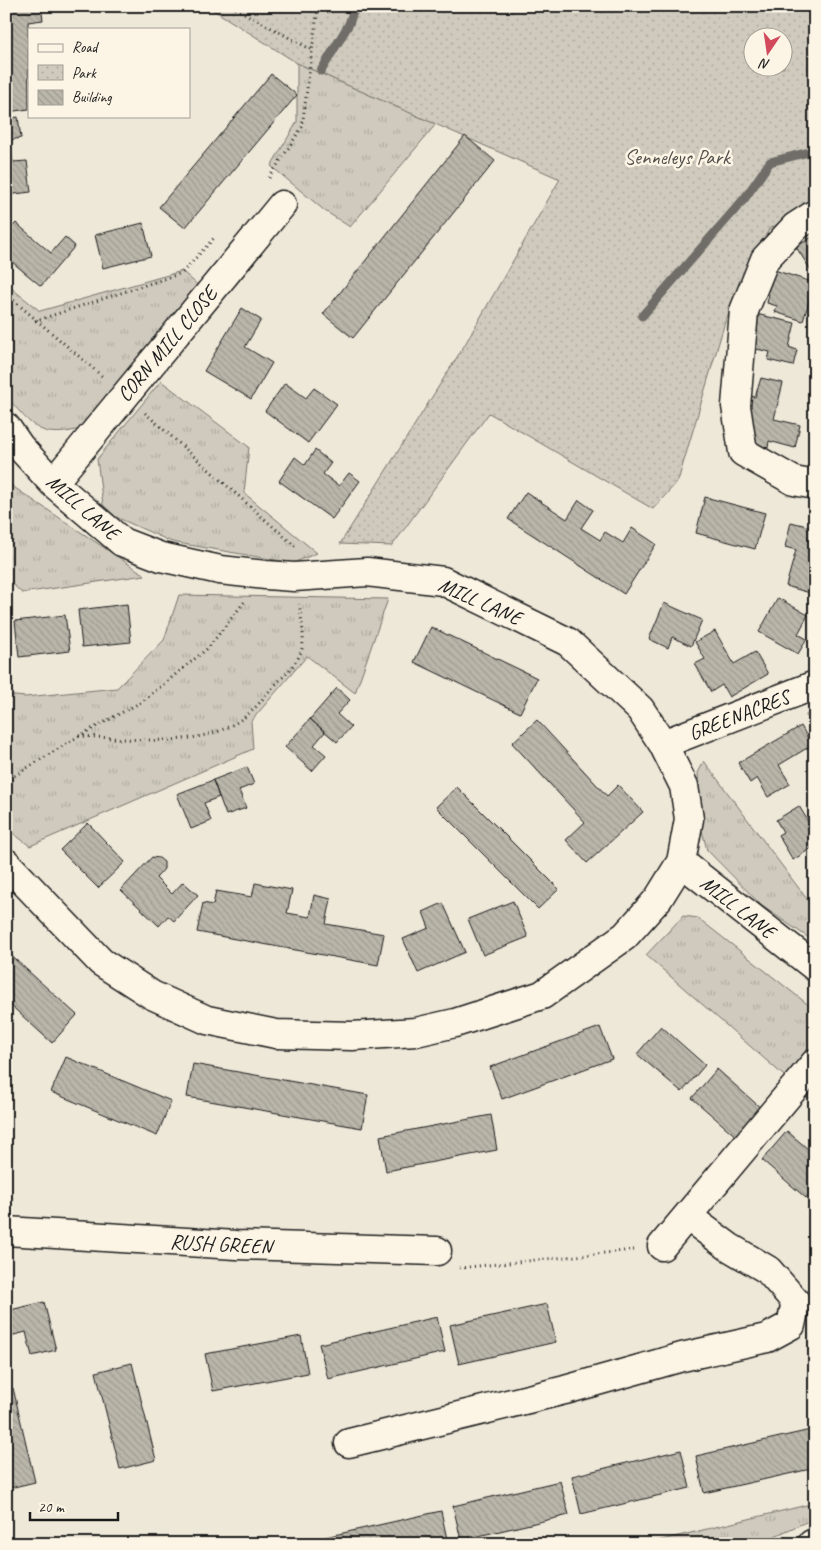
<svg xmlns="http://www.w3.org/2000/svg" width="821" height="1550" viewBox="0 0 821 1550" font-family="Caveat,sans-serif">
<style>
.grass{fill:url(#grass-tufts);stroke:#76736c}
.park{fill:url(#park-dots);stroke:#76736c;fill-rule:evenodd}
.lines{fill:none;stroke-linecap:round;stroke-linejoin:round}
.stream{stroke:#6f6c67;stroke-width:9}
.building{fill:url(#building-back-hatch);stroke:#1c1c1c}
.minor-casing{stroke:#1c1c1c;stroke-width:31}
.path{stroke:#1c1c1c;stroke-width:3;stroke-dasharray:1 4;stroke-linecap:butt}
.minor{stroke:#fcf5e5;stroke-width:28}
.labels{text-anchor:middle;stroke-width:5;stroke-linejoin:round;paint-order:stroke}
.park-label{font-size:21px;fill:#52504c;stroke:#fcf5e5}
.street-label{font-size:21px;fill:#1c1c1c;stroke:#fcf5e5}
</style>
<defs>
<pattern id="grass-tufts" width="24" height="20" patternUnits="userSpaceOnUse" patternTransform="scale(1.25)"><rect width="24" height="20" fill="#cfcabd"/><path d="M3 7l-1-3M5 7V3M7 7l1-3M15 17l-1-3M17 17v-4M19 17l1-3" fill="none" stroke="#b1ada2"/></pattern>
<pattern id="park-dots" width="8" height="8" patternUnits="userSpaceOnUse" patternTransform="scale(1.25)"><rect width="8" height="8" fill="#cfcabd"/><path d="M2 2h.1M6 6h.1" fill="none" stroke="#b1ada2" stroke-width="1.8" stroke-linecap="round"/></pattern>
<pattern id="building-back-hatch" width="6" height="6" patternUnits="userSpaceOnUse" patternTransform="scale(1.25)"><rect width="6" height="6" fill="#bab6aa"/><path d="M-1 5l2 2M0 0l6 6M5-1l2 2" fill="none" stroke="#9f9c92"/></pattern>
</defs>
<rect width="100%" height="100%" fill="#eee8d9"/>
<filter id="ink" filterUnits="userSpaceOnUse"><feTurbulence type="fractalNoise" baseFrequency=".02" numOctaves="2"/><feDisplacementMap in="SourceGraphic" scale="10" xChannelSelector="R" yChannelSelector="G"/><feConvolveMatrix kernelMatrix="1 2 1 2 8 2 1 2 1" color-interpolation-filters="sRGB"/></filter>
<g filter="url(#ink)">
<path class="grass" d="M297,63l139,61 -86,103 -25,-16 -54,-45 26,-44z
M182,271l20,18 -118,139c-44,12 -50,0 -78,-32v-112l34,27z
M161,381l88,66 -5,46 73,60 -24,10 -121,-21 -56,-25 -13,-12 -6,-46z
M6,482l139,93 -123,18 -16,-15z
M179,595l209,4 -33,94 -48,-37 -56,65 2,28 -223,97 -24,-18v-133l19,2 92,-9 47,-48z
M704,761l111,149 -3,30 -50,-34 -55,-56 -6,-23 -3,-54z
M683,916l15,2 117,92v93l-169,-148z
M815,1503v15l-58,26h-112z"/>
<path class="park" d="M207,6h608v198l-46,25 -44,93 -47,159 -25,28 -164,-96 -97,133 -52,-2 124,-198 96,-167 -263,-116zM754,38h30v30h-30z"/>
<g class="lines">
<path class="stream" d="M321,71l28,-47 6,-18
M642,316l103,-118 25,-36 35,-9h10"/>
</g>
<path class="building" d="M6,6h35l2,14 -15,2 1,87 -22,3z
M271,74l26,21 -112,133 -26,-21z
M18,117l3,21 -11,2 3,22 14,-1 4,31 -25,3v-76z
M465,136l30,25 -142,177 -30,-24z
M16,223l35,30 14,-16 10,9 -34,40 -35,-29v-24z
M143,223l8,33 -48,12 -8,-33z
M815,235v40h-1l-18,-28z
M774,270l41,13 -12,38 -28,-9 2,-6 -10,-3 2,-9 -2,-1z
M242,308l19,12 -16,27 27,16 -21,36 -47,-28z
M756,314l39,9 -6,24 8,3 -4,16 -25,-6 2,-8 -22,-5z
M761,378l22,5 -9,36 26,6 -5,23 -26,-7 -1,7 -21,-6 3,-46 5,1z
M285,383l21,15 8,-10 23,16 -29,39 -43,-32z
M315,450l16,13 -8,11 16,12 10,-13 11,8 -28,38 -53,-38 16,-24 10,8z
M526,492l41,27 12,-19 14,10 -12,18 19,12 5,-8 18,11 9,-15 24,16 -32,50 -116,-75z
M705,497l60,16 -10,36 -59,-16z
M791,522l24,6v51l-5,14 -24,-7 10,-36 -11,-3z
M778,598l30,17 -10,19 9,5 -9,15 -39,-22z
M664,603l38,17 -11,26 -19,-9 -4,11 -19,-9z
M127,604l4,38 -49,5 -4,-37z
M65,615l5,36 -51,6 -4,-36z
M431,627l106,51 -17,35 -106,-51z
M715,631l19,33 21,-12 13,22 -39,23 -7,-12 -11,7 -16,-28 10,-5 -10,-17z
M337,688l13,12 -13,14 14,13 -14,15 -27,-23z
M815,710v20l-9,-15z
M310,719l15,13 -11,13 12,10 -14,16 -27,-24z
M537,720l70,76 11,-11 25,27 -56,51 -21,-23 19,-18 -73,-79z
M801,726l11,19 -33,20 11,19 -22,13 -11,-19 -7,5 -12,-20z
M247,767l7,17 -15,6 7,18 -20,7 -13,-35z
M213,780l6,17 -15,6 7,18 -20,8 -14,-35z
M457,787l102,102 -21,20 -102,-102z
M799,806l16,27v13l-22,14 -15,-25 5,-3 -7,-12z
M88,823l37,39 -27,26 -38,-38z
M152,857l7,1 5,4v7l-8,9 16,16 11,-12 15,13 -24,26 -6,-5 -9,10 -38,-36z
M255,883l37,7 -5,23 23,4 4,-22 17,4 -5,25 58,10 -6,31 -181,-33 6,-29 10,2 3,-14 36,6z
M513,901l15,36 -45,18 -15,-36z
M443,903l22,49 -47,21 -15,-34 26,-11 -6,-16z
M6,951l71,64 -25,28 -46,-42z
M661,1026l44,39 -23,27 -45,-38z
M600,1027l12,32 -110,40 -12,-32z
M66,1057l105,44 -14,35 -106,-44z
M193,1064l175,31 -6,33 -175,-31z
M717,1069l46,41 -25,28 -46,-40z
M491,1115l6,35 -111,21 -6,-35z
M787,1131l28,24v33l-9,10 -44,-38z
M44,1302l12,48 -24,6 -6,-24 -20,5v-26z
M547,1304l9,38 -97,22 -9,-39z
M437,1317l8,35 -117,27 -9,-35z
M301,1336l7,37 -95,18 -8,-37z
M132,1363l24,97 -36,9 -24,-97z
M13,1388l22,94 -25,6 -4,-15v-83z
M815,1429v39l-111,25 -8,-37z
M681,1450l9,38 -109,26 -9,-38z
M560,1481l9,34 -108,25 -8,-34z
M441,1511l7,33h-154z"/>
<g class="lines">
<defs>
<path id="minor" d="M815,214l-20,13 -30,32 -21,52 -8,95 7,46 51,29 21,4
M6,427l14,20 33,36 69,59 39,15 59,13 46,5 28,2 73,-5 76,9 125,61 72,67 23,35 21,42 5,33 -8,43 -23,37 -33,37 -83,59 -87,28 -39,9 -64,4 -76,-2 -69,-14 -55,-25 -51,-33 -95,-99
M53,483l229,-278
M663,744l152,-59
M681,862l134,105
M6,1231l230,14 201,6
M662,1246l153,-183
M349,1443l216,-53 117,-33 85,-19 24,-13 5,-23 -28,-32 -39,-23 -42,-31
M812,1544l3,-1"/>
</defs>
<use href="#minor" class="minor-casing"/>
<path class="path" d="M231,6l81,44
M269,178l33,-51 16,-121
M6,294l97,83
M35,321l147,-48 32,-35
M145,413l151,134
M79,736c52,2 119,15 164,-18 11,-7 20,-20 29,-30 34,-34 35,-36 27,-84
M6,781l73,-45 64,-35 65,-53 37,-47
M459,1268l175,-18"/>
<use href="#minor" class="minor"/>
</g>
</g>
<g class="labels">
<g class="park-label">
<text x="677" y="164">Senneleys Park</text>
</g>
<g class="street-label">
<text transform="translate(167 344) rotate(-50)" y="7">CORN MILL CLOSE</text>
<text transform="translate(83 507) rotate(41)" y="7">MILL LANE</text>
<text transform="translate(480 601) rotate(24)" y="7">MILL LANE</text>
<text transform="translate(739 715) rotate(-21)" y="7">GREENACRES</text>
<text transform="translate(738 907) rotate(38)" y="7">MILL LANE</text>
<text transform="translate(221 1244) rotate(3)" y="7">RUSH GREEN</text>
</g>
</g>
<rect width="821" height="1550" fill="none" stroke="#fcf5e5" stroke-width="25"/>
<rect x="12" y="12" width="796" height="1525" fill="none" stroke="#1c1c1c" stroke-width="2" filter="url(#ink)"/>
<rect x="28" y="28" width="162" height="90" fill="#fcf5e5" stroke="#a29e95"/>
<rect x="38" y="44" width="25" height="8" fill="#fcf5e5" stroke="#a29e95"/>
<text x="72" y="52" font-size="15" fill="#1c1c1c">Road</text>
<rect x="38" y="65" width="25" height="15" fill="url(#park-dots)" stroke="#a29e95"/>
<text x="72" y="78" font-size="15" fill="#1c1c1c">Park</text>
<rect x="38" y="90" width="25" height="15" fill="url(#building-back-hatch)" stroke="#a29e95"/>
<text x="72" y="102" font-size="15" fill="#1c1c1c">Building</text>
<g transform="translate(768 52) rotate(193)"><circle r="24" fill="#fcf5e5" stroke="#a29e95"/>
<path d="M0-4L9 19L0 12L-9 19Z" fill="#d1495b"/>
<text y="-8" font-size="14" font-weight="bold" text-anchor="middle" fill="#1c1c1c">N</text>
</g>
<path d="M30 1512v8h88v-8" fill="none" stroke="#1c1c1c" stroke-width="2.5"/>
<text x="38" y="1512" font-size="15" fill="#1c1c1c" stroke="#fcf5e5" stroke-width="4" paint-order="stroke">20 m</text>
</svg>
